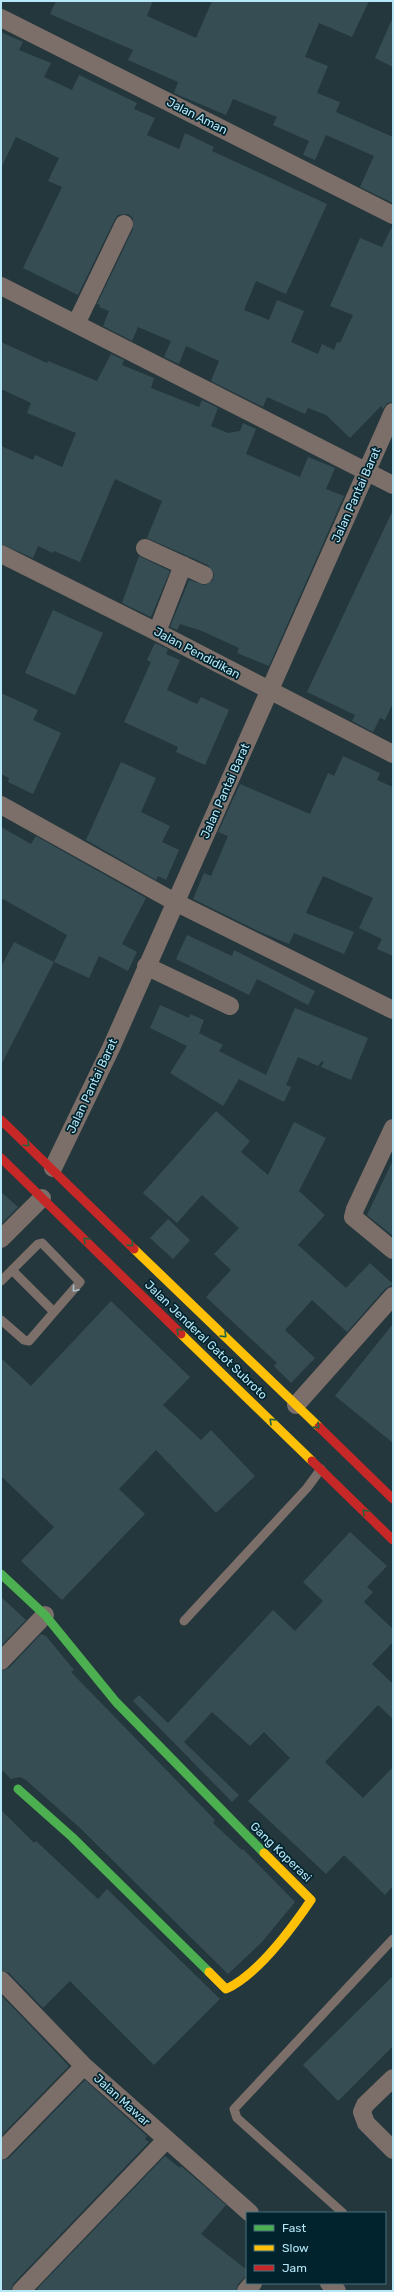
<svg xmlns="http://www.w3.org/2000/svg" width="394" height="2292" viewBox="0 0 394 2292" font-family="Rubik,sans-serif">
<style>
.building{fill:#374d54}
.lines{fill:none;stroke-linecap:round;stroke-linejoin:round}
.lane{stroke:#7c6e69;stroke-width:9}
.street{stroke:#7c6e69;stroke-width:18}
.fast{stroke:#4caf50;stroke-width:9}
.slow{stroke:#ffc107;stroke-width:9}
.jam{stroke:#c62828;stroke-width:9}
.oneway{stroke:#22623d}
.oneway2{stroke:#a5c3cc}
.labels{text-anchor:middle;stroke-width:3.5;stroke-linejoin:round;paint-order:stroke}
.street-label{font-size:12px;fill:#b6e7f7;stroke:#00232d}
</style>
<rect width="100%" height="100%" fill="#24373c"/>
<path class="building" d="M56,1h97l-6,15 49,22 16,-37h157l-17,36 -33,-14 -14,34 23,9 -11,27 23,9 -4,10 57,25v66l-33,-16 14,-31 -48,-21 -11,25 -12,-5 6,-14 -36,-16 4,-8 -44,-18 -7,16 -50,-21 -2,-1 4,-11 -50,-22 5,-10 -83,-36z
M393,17v50l-18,-9z
M1,32l22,10 -4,8 32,13 -7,14 28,13 7,-15 58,28 -3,6 21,9 -8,17 32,14 6,-16 29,14 -2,4 115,53 -41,90 -30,-13 -12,29 25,10 8,-20 27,11 -13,31 27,12 4,-10 12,6 3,-8 3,1 13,-28 -23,-9 30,-68 22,9 11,-22v177l-6,1 -4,6 -2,-3 -31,32 -24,-23 -18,-7 -3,6 -38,-17 -4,10 -52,-26 8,-20 -33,-15 -7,18 -15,-7 7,-16 -33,-14 -6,14 -29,-15 6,-15 -10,-4 1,-2 -3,-1 36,-75v-11l-5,-4 -10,1 -3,4 -37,76 -55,-27 39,-81 -14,-6 11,-23 -43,-21 -15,31z
M1,342l46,21 1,-2 49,20 14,-27 13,6 -2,5 32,13 -3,10 48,19 3,-7 16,8 -7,18 17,7 12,-2 3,-8 13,6 -10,25 54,23 8,-20 27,11 -9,21 18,7 -75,170 -32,-13 2,-5 -37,-17 -22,-7 -3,6 -7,-3 19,-47 16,5 8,-5 1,-6 -6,-9 -61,-27 15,-37 -47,-22 -35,83 -26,-11 -1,2 -15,-7 -5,12 -32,-14v-98l32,14 2,-5 27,12 14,-34 -49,-20 4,-10 -30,-14z
M393,510v193l-8,17 -5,-2 -7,14 -21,-11 3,-6 -48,-23z
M139,556l31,15 -19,46 -29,-14z
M53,610l50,23 -28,62 -50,-22z
M155,643l13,6 -2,5 14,6 -13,30 30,14 4,-7 28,13 -24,55 -29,-13 2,-5 -54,-25 27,-60 -4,-2z
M1,693l37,17 -5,10 28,13 -28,61 -25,-12 1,-4 -8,-4z
M343,756l37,17 -3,7 16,7v169l-16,-7 5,-10 -23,-11 14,-30 -50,-22 -17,37 48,19 -10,22 -50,-21 -5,11 -29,-12 -67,-33 11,-26 7,3 17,-40 -10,-4 22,-48 70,30 18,-41 6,3z
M121,762l35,16 -15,34 29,14 -8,16 17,8 -13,30 -8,-4 -2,4 -70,-40z
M1,827l30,17 5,-8 110,62 -24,46 15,8 -9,19 -29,-15 -10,22 -35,-16 13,-27 -66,-37z
M187,935l45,21 2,-6 81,41 -7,14 -51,-26 -8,16 -73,-36z
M14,942l40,20 -53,103v-98z
M160,1005l29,13 1,-4 14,6 -5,13 24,12 -4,6 47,24 29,-67 73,30 -17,42 -30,-13 3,-5 -2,-1 -4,5 -20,-9 -12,28 5,2 -7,15 -45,-23 -16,27 -53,-33 17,-27 -37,-18z
M216,1111l34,30 -9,11 27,23 26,-53 32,16 -27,53 26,24 -27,30 48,43 24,-25 23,21 -8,5 -38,43 -35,-32 -27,30 30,28 -24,25 -17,-17 3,-3 -71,-66 25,-27 -17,-16 25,-26 -37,-33 -25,28 -34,-30z
M393,1160v76l-26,-21z
M1,1192l17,15 -17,17z
M168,1219l22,21 -17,19 -23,-21z
M111,1301l79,76 -27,28 38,35 10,-10 44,46 -39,37 -60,-63 -37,39 26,25 -83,86 -41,-39 33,-34 -53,-51v-118l30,28z
M393,1324v119l-58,-47z
M350,1532l37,34 -20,21 6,5 -9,10 29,27v13l-21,22 21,20v35l-15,-14 -53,57 38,36 30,-31v119l-8,9 -41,-40 -18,19 -78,-73 42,-43 -26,-26 -14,14 -38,-34 -28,30 55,53 -7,7 -99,-101 6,-6 29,28 105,-113 22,21 28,-30 -20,-19z
M1,1597l25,23 -25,26z
M41,1634l5,2 28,34 -3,2 144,148 -2,3 29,27 1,-1 52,53 -33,40 -34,32 -148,-146 -54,-48 -6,-3 -9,2 -10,-10v-98l8,-3z
M1,1810l33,33 2,-2 62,58 9,-10 113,110 -66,66 -84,-84 -27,27 -34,-35 -8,-3z
M393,1976v70l-55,55 -35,-36z
M1,1995l68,71 -68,70z
M85,2080l62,56 -2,3 4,3 -136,142 -2,7h-10v-130l8,-3z
M165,2156l15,12 1,-2 45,39 -25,29 46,36v5l-9,9 -2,7h-196l-3,-2z"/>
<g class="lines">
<path class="lane" d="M12,1270l42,42
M1,1281l37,-37 4,-1 38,39 -51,59 -5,-1 -23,-20
M184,1621l123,-133 14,-19
M343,2213l-106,-95 -3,-9 159,-170"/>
<path class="street" d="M1,18l392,197
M1,286l392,199
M76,324l48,-100
M145,548l59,27
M1,554l156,78 236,122
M157,632l26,-67
M1,805l174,97 218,108
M146,966l84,40
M393,1128l-38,81 -2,8 40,33
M53,1168l58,-120 282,-636
M1,1239l41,-41
M296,1405l97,-109
M1,1661l44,-46
M1,1980l83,86 166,147
M393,2078l-28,27 -3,7 4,11 27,27
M1,2151l83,-85
M329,2283l8,8
M21,2291l145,-151
M246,2291l7,-8"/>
<path class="fast" d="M1,1574l44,41 71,87 148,151
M18,1789l54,48 137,135"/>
<path class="slow" d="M134,1249l185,178
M181,1334l131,127
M209,1972l17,17c31,-14 66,-61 85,-89l-47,-47"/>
<path class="jam" d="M1,1120l133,129
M1,1158l180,176
M319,1427l74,72
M312,1461l81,79"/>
</g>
<defs><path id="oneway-chevron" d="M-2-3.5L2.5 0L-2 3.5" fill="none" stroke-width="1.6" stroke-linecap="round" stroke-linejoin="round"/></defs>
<g class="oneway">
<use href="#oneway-chevron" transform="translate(27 1144) rotate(43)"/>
<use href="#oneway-chevron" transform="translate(86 1240) rotate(-136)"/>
<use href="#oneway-chevron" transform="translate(131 1244) rotate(44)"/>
<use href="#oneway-chevron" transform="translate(179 1331) rotate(-136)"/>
<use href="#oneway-chevron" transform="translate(224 1335) rotate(44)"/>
<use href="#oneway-chevron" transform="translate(272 1421) rotate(-136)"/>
<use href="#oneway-chevron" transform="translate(317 1426) rotate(44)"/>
<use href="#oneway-chevron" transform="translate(365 1512) rotate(-135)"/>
</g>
<use class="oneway2" href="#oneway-chevron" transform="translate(75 1289) rotate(130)"/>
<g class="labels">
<g class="street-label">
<text transform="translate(197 116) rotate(27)" y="4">Jalan Aman</text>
<text transform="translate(356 495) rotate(-66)" y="4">Jalan Pantai Barat</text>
<text transform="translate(197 653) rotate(28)" y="4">Jalan Pendidikan</text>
<text transform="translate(225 791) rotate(-66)" y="4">Jalan Pantai Barat</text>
<text transform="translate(92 1086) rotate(-65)" y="4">Jalan Pantai Barat</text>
<text transform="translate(206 1340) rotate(44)" y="4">Jalan Jenderal Gatot Subroto</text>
<text transform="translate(281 1852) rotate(44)" y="4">Gang Koperasi</text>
<text transform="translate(122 2100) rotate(42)" y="4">Jalan Mawar</text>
</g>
</g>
<rect width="394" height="2292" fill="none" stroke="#b6e7f7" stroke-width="4"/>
<rect x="246" y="2212" width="140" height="72" fill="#00232d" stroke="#49717e"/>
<rect x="254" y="2225" width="20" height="6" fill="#4caf50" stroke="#49717e"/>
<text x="282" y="2232" font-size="12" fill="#b6e7f7">Fast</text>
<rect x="254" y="2245" width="20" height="6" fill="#ffc107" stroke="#49717e"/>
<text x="282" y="2252" font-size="12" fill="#b6e7f7">Slow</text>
<rect x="254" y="2265" width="20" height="6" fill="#c62828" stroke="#49717e"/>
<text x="282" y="2272" font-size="12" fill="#b6e7f7">Jam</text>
</svg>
